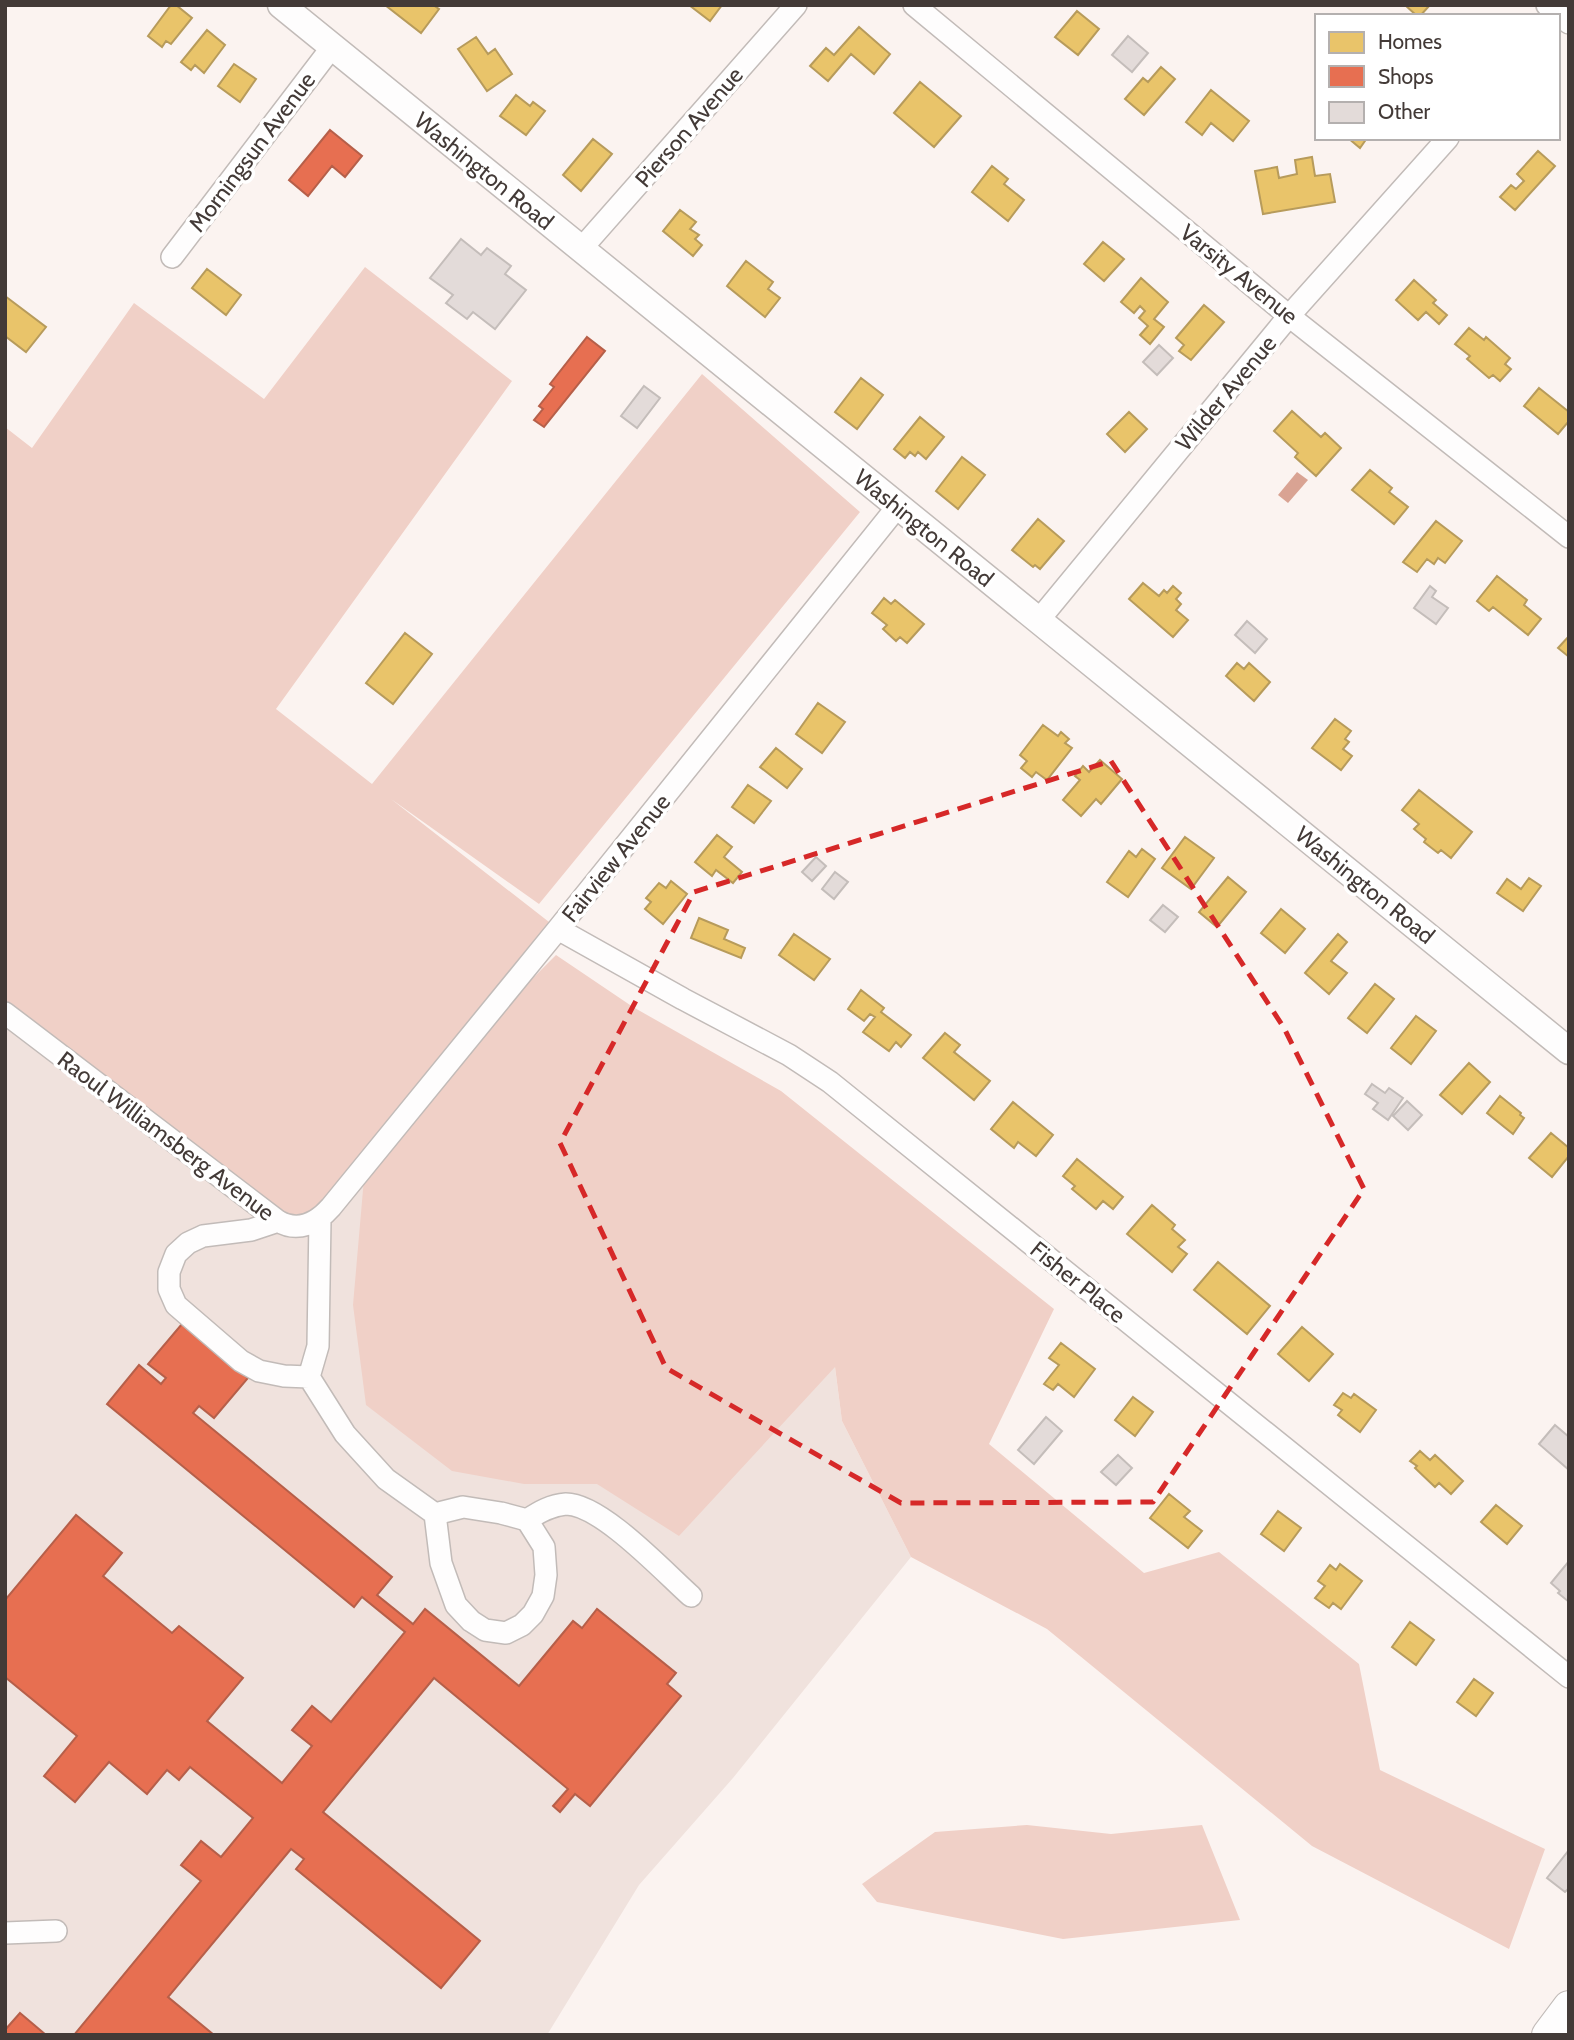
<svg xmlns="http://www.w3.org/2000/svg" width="1574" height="2040" viewBox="0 0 1574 2040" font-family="Cabin,sans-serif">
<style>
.built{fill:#f0e2dd}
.green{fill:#f0d0c7}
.water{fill:#d9a393}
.homes{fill:#e9c46a;stroke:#b79b5b;stroke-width:2}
.shops{fill:#e76f51;stroke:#b65f49;stroke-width:2}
.building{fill:#e3dbd9;stroke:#c4bdba;stroke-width:2}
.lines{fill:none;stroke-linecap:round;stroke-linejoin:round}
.minor-casing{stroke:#c2bbb8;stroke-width:24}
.major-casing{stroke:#c2bbb8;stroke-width:29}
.highway-casing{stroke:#c2bbb8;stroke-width:34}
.minor{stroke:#fefdfd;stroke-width:21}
.major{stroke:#fefdfd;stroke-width:26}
.highway{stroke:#fefdfd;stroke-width:32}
.marked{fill:none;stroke:#d62828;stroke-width:5;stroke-dasharray:14 9;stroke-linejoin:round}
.labels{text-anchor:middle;stroke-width:7;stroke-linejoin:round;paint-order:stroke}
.street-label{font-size:23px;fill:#433a37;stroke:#fff}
</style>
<rect width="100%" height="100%" fill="#fbf3f0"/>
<path class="built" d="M5,1020l360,148 466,169 11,84 69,136 -178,221 -94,107 -92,150h-542z"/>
<path class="green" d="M365,267l147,114 -236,328 96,75 330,-410 158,138 -321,392 -148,-105 167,130 -99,123 97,-97 77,52 148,84 273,218 -65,135 155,129 75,-21 140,112 21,106 165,79 -36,100 -197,-103 -265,-217 -136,-72 -69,-136 -7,-54 -156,169 -82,-52h-73l-72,-13 -86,-66 -13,-100 12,-138 -66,60 -294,-207v-593l27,21 102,-145 130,96z
M1027,1825l84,9 91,-9 38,95 -177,19 -186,-37 -15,-18 73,-52z"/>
<path class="water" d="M1297,472l11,8 -20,23 -10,-8z"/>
<path class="homes" d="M171,5h5l16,13 -21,26 -5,-3 -4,6 -14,-11z
M385,5h48l6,4 -18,24z
M689,5h33l-12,16z
M1405,5h25l-10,11h-3z
M1077,11l22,18 -21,26 -23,-18z
M859,27l31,27 -16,20 -23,-20 -23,27 -18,-15 16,-18 8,7z
M207,30l18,15 -21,28 -9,-8 -4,5 -10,-8z
M476,37l12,17 7,-5 17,25 -25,17 -29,-42z
M234,64l22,15 -16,23 -22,-16z
M1161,67l14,12 -31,36 -19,-16 18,-21 5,4z
M920,82l41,34 -27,31 -40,-34z
M1211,90l38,31 -16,20 -22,-18 -9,12 -16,-13z
M516,95l14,11 3,-4 12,9 -19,24 -26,-19z
M1348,138h19l-7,10z
M593,139l19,15 -31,37 -18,-16z
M1538,151l17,15 -40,44 -15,-13 11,-12 5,4 8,-8 -7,-7z
M1312,157l3,19 15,-2 5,28 -72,12 -8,-43 22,-4 2,11 18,-4 -2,-14z
M992,166l16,13 -4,5 20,16 -16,21 -36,-29z
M680,210l16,12 -6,7 9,6 -4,4 7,6 -9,11 -30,-25z
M1103,242l21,17 -20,22 -20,-17z
M746,261l27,21 -5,7 12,9 -15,19 -38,-31z
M207,269l34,26 -15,20 -34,-27z
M1141,278l27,24 -14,17 10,8 -14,17 -10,-9 8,-9 -9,-8 6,-7 -5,-5 -6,7 -13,-11z
M1414,280l22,20 -3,3 14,12 -8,9 -13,-12 -8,8 -22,-20z
M5,296l41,31 -20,25 -21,-16z
M1204,305l20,17 -33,38 -12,-9 5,-6 -8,-7z
M1469,328l15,12 2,-3 24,21 -5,6 6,5 -11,12 -7,-6 -4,3 -22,-19 3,-3 -15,-12z
M861,378l22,17 -26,34 -22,-17z
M1539,388l30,24v9l-11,13 -34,-28z
M1292,411l29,26 4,-4 16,15 -25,28 -21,-19 3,-4 -24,-22z
M1129,412l18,17 -22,23 -18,-18z
M920,417l24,20 -18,22 -8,-7 -3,4 -5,-4 -5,6 -11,-9z
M962,457l23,18 -27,34 -22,-18z
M1370,470l22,18 -3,4 19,15 -14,17 -42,-34z
M1038,519l26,22 -24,28 -5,-4 -2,2 -21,-17z
M1436,521l26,20 -17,22 -7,-5 -4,6 -7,-5 -10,13 -14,-10z
M1497,576l30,24 -3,5 17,14 -13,16 -35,-28 -4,4 -12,-10z
M1143,583l16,13 5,-6 3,3 6,-7 8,7 -5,6 5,5 -5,6 12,10 -15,17 -44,-38z
M884,598l7,6 4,-4 29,24 -17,19 -7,-6 -4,4 -13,-12 4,-4 -15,-12z
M405,633l27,21 -39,50 -27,-21z
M1569,636v21l-11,-9z
M1237,663l7,6 5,-6 21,19 -16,19 -28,-25z
M818,703l27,19 -23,31 -26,-19z
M1335,719l16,12 -6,8 4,3 -6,7 9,7 -11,14 -29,-22z
M1043,725l15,11 3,-4 8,7 -4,4 7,5 -25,32 -11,-8 -4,5 -11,-9 6,-7 -7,-6z
M776,748l26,21 -15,19 -27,-21z
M1100,760l22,19 -21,25 -5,-5 -15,17 -18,-16 17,-20 -5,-4 8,-10 6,6z
M748,785l23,16 -17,22 -22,-16z
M1419,790l53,42 -21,26 -10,-8 -3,3 -14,-11 2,-3 -12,-10 5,-5 -17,-14z
M717,835l15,12 -8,10 18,15 -9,11 -17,-13 -4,6 -17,-14z
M1185,837l29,21 -23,31 -29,-21z
M1142,849l13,10 -27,38 -21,-15 22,-31 7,6z
M1228,877l18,15 -29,35 -18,-15z
M1529,878l12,8 -18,25 -26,-18 10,-14 14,10z
M671,881l16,13 -24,30 -18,-15 6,-7 -5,-4 13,-15 7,5z
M1281,909l24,20 -20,24 -24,-20z
M699,918l29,12 -4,9 21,9 -4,10 -50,-20z
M794,934l36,25 -16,21 -35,-25z
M1338,934l9,8 -16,19 16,12 -18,21 -24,-21z
M1375,984l19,15 -27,34 -19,-15z
M861,990l23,18 -3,4 30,23 -10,12 -5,-5 -7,9 -26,-19 12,-15 -5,-3 -6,7 -16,-12z
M1416,1016l20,15 -25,33 -20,-16z
M945,1033l15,12 -6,7 36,29 -16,19 -51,-42z
M1469,1063l21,19 -28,32 -22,-19z
M1500,1096l21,17 -1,2 4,3 -11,16 -26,-21z
M1013,1102l40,33 -17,21 -18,-14 -4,6 -23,-19z
M1551,1133l18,15v8l-17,21 -23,-19z
M1077,1159l46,38 -10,12 -10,-8 -7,8 -24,-20 3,-3 -12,-10z
M1152,1205l23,20 -3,4 13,11 -7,7 9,7 -15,18 -45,-38z
M1218,1262l52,44 -23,28 -53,-44z
M1302,1327l31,27 -24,27 -31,-27z
M1061,1343l34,26 -21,28 -16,-13 -5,6 -9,-6 15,-19 -10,-7z
M1343,1393l8,5 3,-4 22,16 -16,22 -22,-17 4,-5 -8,-5z
M1133,1397l20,15 -18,24 -20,-16z
M1420,1451l10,9 5,-5 28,26 -12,13 -12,-11 -4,4 -20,-19 2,-2 -7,-5z
M1169,1494l21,17 -6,6 18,14 -14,17 -38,-30z
M1496,1505l26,21 -15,18 -26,-22z
M1278,1511l23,17 -17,23 -23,-17z
M1340,1564l22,17 -21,28 -8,-6 -4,5 -14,-10 10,-12 -7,-5 12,-16 6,5z
M1410,1622l24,18 -18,25 -24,-18z
M1474,1679l19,14 -17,23 -19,-14z"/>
<path class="shops" d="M330,130l32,26 -17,21 -13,-11 -24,30 -19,-16z
M587,337l18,14 -61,76 -10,-7 9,-11 -4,-3 15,-19 -4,-3z
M182,1324l66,54 -34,40 -15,-12 -6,7 199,164 -15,18 36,29 12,-15 94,77 54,-65 9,7 15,-19 79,64 -9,11 14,12 -91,110 -15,-12 -15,18 -7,-6 15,-17 -134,-111 -111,134 157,129 -39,47 -145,-119 8,-10 -13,-10 -123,148 46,38h-140l127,-154 -20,-16 20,-24 20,16 32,-39 -63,-51 -11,13 -12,-10 -20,24 -38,-32 -34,40 -31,-26 33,-40 -72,-59v-77l71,-85 46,38 -19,23 69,57 7,-7 64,52 -36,43 75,62 30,-37 -20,-16 20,-24 19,16 74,-90 -43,-35 -8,10 -247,-203 32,-39 22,19 5,-6 -18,-14z
M20,2013l26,22h-41v-5z"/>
<path class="building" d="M1128,36l20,17 -16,19 -20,-17z
M461,239l20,16 6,-7 24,18 -6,8 21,16 -31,39 -22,-17 -6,7 -21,-16 7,-8 -23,-17z
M1159,345l14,13 -16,17 -14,-13z
M644,386l16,12 -23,30 -16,-12z
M1430,586l6,5 -4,6 16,11 -12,16 -22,-16z
M1247,621l20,18 -12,14 -20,-18z
M816,857l10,9 -14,15 -10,-9z
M835,872l13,10 -14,17 -12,-10z
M1163,905l15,12 -13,15 -15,-12z
M1372,1084l13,9 4,-5 14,10 -15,22 -15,-11 5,-6 -13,-9z
M1407,1101l15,14 -14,15 -15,-14z
M1046,1417l16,14 -28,33 -16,-14z
M1555,1425l14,12v33l-30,-26z
M1118,1455l14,13 -16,17 -15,-13z
M1569,1561v41l-11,-9 2,-2 -9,-8z
M1569,1850v38l-4,4 -18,-14z"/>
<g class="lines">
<defs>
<path id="minor" d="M914,5l375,311 280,221
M1547,5l22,18
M581,249l215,-244
M172,257l160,-210
M1038,621l251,-305 159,-178
M558,929l125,70 106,56 41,27 739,595
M5,1013l273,208c20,12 39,2 53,-14l227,-278 340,-423
M320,1219l-2,127 -9,31 36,57 41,45 49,35 28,-7 38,6 26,7c12,-8 24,-15 39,-16 35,0 98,68 125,92
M278,1221l-27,9 -48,6 -15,7 -12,11 -7,18v17l7,16 65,56 18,10 25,5 25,1
M435,1514l6,49 15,42 15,16 14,9 21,3 16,-8 11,-11 10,-18 3,-21 -2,-28 -17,-27
M5,1933l51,-2"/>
<path id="major" d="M281,5l1288,1046"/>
<path id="highway" d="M1548,2035l21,-28"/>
</defs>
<use href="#minor" class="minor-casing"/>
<use href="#major" class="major-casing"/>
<use href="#highway" class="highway-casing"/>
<use href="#minor" class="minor"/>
<use href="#major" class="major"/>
<use href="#highway" class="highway"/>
</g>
<path class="marked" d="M1111,761l173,267 80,161 -211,313 -252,1 -235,-135 -106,-225 134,-251z"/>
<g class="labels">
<g class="street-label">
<text transform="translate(689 127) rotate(-49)" y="8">Pierson Avenue</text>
<text transform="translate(252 152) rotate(-53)" y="8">Morningsun Avenue</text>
<text transform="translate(484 171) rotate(39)" y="8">Washington Road</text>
<text transform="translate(1239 274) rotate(39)" y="8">Varsity Avenue</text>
<text transform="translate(1226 393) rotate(-50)" y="8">Wilder Avenue</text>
<text transform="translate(924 528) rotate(39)" y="8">Washington Road</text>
<text transform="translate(616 858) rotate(-51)" y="8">Fairview Avenue</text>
<text transform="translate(1365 885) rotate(39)" y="8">Washington Road</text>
<text transform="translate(166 1136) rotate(37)" y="8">Raoul Williamsberg Avenue</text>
<text transform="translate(1078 1282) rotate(39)" y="8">Fisher Place</text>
</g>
</g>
<rect width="1574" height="2040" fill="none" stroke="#433a37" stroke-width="14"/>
<rect x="1315" y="14" width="245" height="126" fill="#ffffff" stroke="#b4b0af" stroke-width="2"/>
<rect x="1329" y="32" width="35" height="21" fill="#e9c46a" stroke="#b4b0af" stroke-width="2"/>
<text x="1378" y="49" font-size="21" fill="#433a37">Homes</text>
<rect x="1329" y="66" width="35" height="21" fill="#e76f51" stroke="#b4b0af" stroke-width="2"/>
<text x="1378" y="84" font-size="21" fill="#433a37">Shops</text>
<rect x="1329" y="102" width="35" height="21" fill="#e3dbd9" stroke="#b4b0af" stroke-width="2"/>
<text x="1378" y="119" font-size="21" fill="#433a37">Other</text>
</svg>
